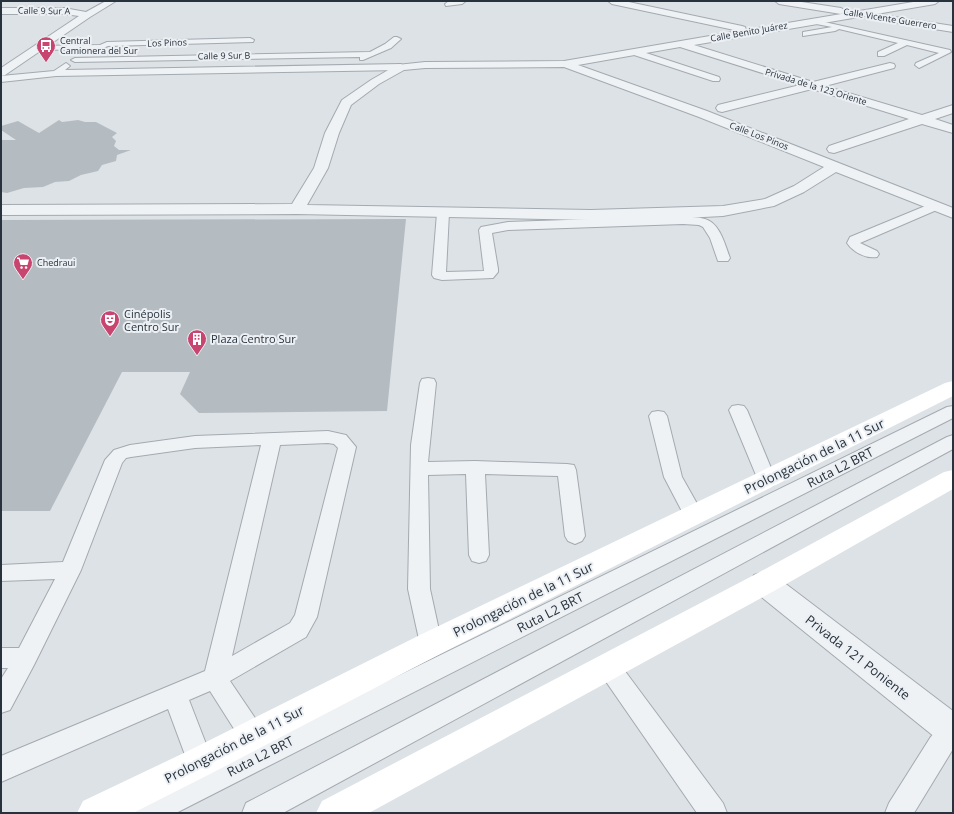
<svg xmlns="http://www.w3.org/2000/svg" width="954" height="814" viewBox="0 0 954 814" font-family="'Open Sans',sans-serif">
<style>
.building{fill:#b4bcc2}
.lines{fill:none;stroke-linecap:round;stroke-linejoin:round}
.lane-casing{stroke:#a3aab0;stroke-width:2}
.street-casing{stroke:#a3aab0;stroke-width:2}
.lane{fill:#eff2f4;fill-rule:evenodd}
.street{fill:#eff2f4;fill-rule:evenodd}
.secondary{fill:#fff;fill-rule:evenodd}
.labels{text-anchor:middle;stroke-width:4;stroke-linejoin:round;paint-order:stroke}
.far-street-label{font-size:9px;fill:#27323c;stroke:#ecf0f4}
.far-poi-label{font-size:9px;fill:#27323c;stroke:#ecf0f4;text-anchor:start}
.poi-label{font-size:11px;fill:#27323c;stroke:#ecf0f4;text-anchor:start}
.near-street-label{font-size:13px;fill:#27323c;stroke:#ecf0f4}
</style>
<rect width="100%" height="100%" fill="#dde2e6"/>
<path class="building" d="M59,120l3,2 16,-2 7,2h11l21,11 -5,4 4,4 -2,5 5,4h12l-14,5 -1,6 -14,4 -4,6 -17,4 -12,6 -14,1 -12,5 -19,1 -17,5 -6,-1v-52h15l-15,-10v-4l17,-5 21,12z
M406,219l-19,192 -188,2 -19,-19 10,-22h-68l-72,139h-49v-291z"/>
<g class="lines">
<defs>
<path id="lane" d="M811,19l139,31 1,2 -32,16 -4,-3 1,-2 23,-10 -32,-8 -23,11h-6v-4l20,-9 -59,-14 -4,2 -32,5v-4l29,-5 -21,-4z
M394,37h3l4,2 -10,9 -28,12h-3v-3l-285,5 -4,-2 4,-2 295,-6 15,-8z
M250,38l4,2 -1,2 -145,4 -7,3 -64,1 -4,-2 4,-2 63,-1 7,-3z
M631,50h6l82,27 1,2 -1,2h-6l-82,-27z
M66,63l4,3 -5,4 336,-6 4,3 -4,3 -345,6 -55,6v-6l53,-5z
M935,202l4,1 2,3 -2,3 -79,34 17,8 2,3 -2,3c-11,2 -24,-5 -30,-14l3,-6z
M443,209l4,1 2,3 -3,59 38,-1 -5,-41 2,-3 27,-5 175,-6c7,1 15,1 22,3 15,4 20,26 25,39l-2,3h-10l-8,-23 -7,-11 -4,-2 -16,-1 -175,6 -16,3 6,36v3l-5,6 -51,2 -8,-2 -2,-3 5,-62 2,-3z
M428,378l6,1 2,4 -8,79 47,-1 92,3 7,1 2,5 9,66 -3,5 -7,3 -7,-3 -3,-5 -7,-60 -73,-2 4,81 -3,6 -7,2 -7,-2 -3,-6 -3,-81 -38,1 2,114 12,55 -3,7 -8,3 -8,-3 -3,-7 -12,-55 3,-144 9,-62 2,-4z
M738,405l6,1 3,4 29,70 -2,5 -7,2 -7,-2 -2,-5 -29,-70 3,-4z
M953,406v12l-777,395h-43l4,-10 61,-29 -7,-3 -23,-62 -167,73v-26l204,-85 56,-226 -66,3 -64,9 -5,1 -4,5 -41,107 -47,95 -24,45 -9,3v-34l7,-11h-7v-20h18l36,-69 -54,2v-16l62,-3 42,-102 9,-10 16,-5 65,-9 133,-5 18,4 10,12 -39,170 -11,20 -76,44 31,46 4,8 -4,8 686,-336zM328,443l6,1 4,4 -43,167 -5,8 -58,33 48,-211zM210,691l33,52 9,4 4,-2 -45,23 2,-6 -24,-62z
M658,411l6,1 3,4 15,61 22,39 -3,5 -7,2 -7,-2 -23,-44 -15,-61 3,-4z
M953,435v14l-670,364h-41l4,-10 701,-366z
M608,656l8,3 107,144 4,10h-30l-97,-140 -4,-7 4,-7z
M952,718l1,31 -39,64h-29l4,-10 41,-65 13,-16z"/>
<path id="street" d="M106,1h10l-26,16 -85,58 -4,1v-8l78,-52 -15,-2h-63v-6h63l22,4z
M449,1h17l-4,3 -16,2 -1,-2z
M608,1h16l118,25 3,1 1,3 173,-29h20l-4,3 -241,41 119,37 77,-19 4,1 1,2 -1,2 -69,18 97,29 31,-10v8l-18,6 18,6v8l-31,-9 -88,29 -5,-1 -2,-3 2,-3 80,-27 -97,-30 -90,23 -4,-1 -2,-3 2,-3 82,-20 -120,-38 -102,18 129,46 246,97v10l-117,-46 -32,20 -30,14 -51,10 -59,3 -73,1 -294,-6 -296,1v-10l291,-1 22,-36 11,-35 17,-33 29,-20 26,-15 28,-3 139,-1 175,-30 -127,-27zM564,67l135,50 125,50 -30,19 -29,13 -42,7 -132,4 -284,-5 21,-37 11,-35 12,-28 28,-21 25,-14 21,-2z
M775,1h20l46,7 5,3 -5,3 -62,-10z
M875,14l78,12v6l-81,-13 -2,-2z
M764,572l10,3 179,136v35l-12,-4 -187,-151 -4,-8 4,-8z"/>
</defs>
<use href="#lane" class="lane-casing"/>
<use href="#street" class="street-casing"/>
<use href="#lane" class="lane"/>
<use href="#street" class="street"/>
<path class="secondary" d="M953,381v15l-511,257 -230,120 -79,40h-56l6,-12 105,-50 232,-116 525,-252z
M953,470v19l-179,102 -405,222h-53l6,-12 432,-226 190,-103z"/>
</g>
<defs>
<symbol id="bus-pin" viewBox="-11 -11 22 30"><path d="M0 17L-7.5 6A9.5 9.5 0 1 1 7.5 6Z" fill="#c7456f" stroke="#ecf0f4"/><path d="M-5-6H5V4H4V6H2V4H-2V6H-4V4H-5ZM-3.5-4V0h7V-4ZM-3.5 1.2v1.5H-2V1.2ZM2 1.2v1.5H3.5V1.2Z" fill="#fff"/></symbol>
<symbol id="supermarket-pin" viewBox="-11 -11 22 30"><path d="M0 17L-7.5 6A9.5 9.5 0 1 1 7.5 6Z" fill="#c7456f" stroke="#ecf0f4"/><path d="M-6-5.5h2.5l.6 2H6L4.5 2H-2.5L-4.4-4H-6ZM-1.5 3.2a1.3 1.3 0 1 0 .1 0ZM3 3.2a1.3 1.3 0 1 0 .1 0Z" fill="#fff"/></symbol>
<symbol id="theatre-pin" viewBox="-11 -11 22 30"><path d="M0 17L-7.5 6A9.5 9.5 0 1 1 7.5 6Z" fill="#c7456f" stroke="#ecf0f4"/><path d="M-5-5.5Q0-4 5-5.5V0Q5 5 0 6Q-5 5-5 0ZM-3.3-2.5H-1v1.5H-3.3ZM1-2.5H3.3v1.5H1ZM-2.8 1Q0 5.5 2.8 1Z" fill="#fff"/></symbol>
<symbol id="building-pin" viewBox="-11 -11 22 30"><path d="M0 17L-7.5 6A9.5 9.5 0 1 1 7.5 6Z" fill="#c7456f" stroke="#ecf0f4"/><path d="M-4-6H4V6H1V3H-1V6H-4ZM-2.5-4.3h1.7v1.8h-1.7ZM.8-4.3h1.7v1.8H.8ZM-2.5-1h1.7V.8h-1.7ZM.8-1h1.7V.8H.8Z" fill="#fff"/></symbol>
</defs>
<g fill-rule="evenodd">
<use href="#bus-pin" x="35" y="35" width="22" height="30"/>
<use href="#supermarket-pin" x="12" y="252" width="22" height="30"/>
<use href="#theatre-pin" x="99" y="309" width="22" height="30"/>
<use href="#building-pin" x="186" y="328" width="22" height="30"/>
</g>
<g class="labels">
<g class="far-street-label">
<text transform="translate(44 11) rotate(1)" y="3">Calle 9 Sur A</text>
<text transform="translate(890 19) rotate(9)" y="3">Calle Vicente Guerrero</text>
<text transform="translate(749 32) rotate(-10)" y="3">Calle Benito Juárez</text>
<text transform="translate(167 43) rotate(-2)" y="3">Los Pinos</text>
<text transform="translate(224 56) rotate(-1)" y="3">Calle 9 Sur B</text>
<text transform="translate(816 87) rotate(17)" y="3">Privada de la 123 Oriente</text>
<text transform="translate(759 136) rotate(21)" y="3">Calle Los Pinos</text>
</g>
<g class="far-poi-label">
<text x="60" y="44">Central<tspan x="60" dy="10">Camionera del Sur</tspan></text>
<text x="37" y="266">Chedraui</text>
</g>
<g class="poi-label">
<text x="124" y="318">Cinépolis<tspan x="124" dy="13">Centro Sur</tspan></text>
<text x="211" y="343">Plaza Centro Sur</text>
</g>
<g class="near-street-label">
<text transform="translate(814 456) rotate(-26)" y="5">Prolongación de la 11 Sur</text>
<text transform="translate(840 467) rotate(-27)" y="5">Ruta L2 BRT</text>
<text transform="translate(523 599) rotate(-26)" y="5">Prolongación de la 11 Sur</text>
<text transform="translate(550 612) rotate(-27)" y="5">Ruta L2 BRT</text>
<text transform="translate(858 657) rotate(38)" y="5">Privada 121 Poniente</text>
<text transform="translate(234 744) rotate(-27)" y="5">Prolongación de la 11 Sur</text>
<text transform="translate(260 756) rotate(-27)" y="5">Ruta L2 BRT</text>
</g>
</g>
<rect width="954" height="814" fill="none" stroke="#27323c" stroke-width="4"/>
</svg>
